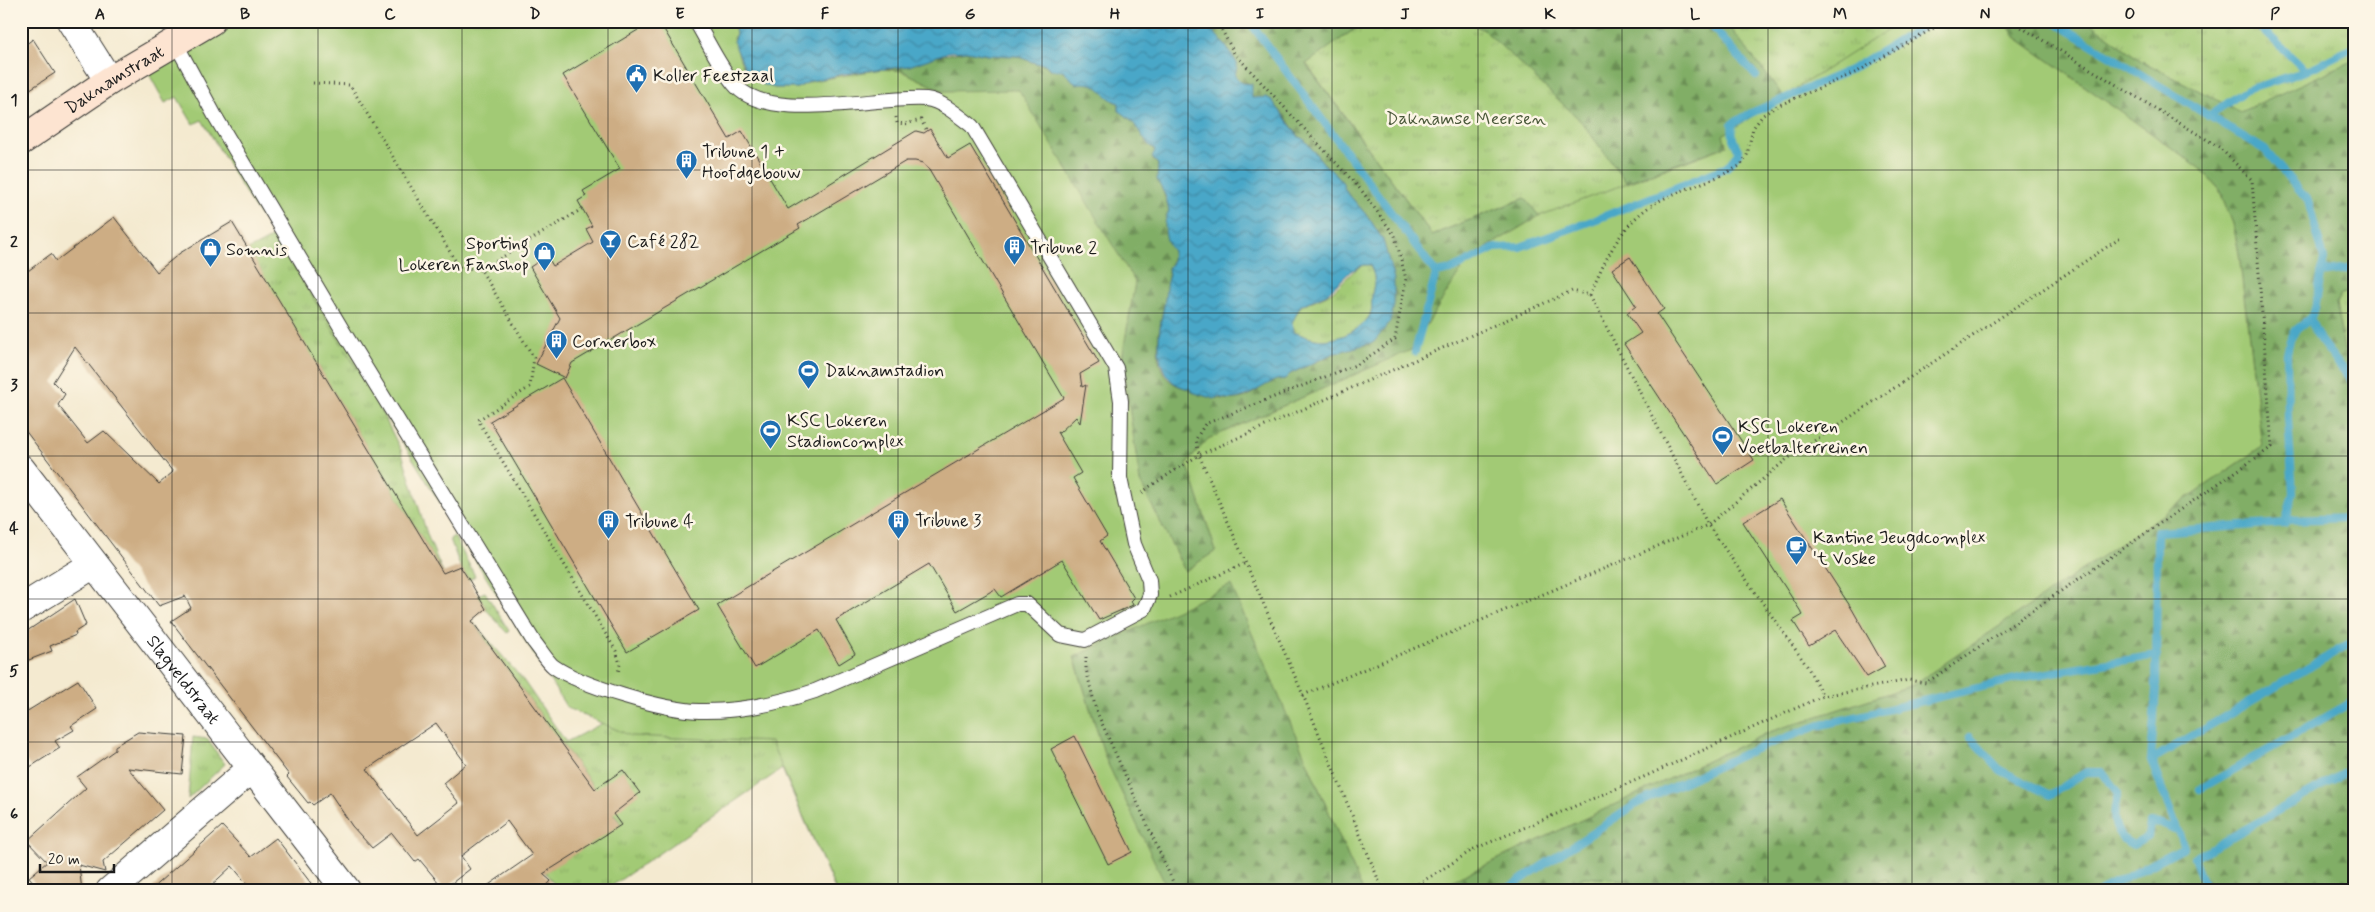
<svg xmlns="http://www.w3.org/2000/svg" width="2375" height="912" viewBox="0 0 2375 912" font-family="Mynerve,sans-serif">
<style>
.grass{fill:url(#grass-tufts);stroke:#5f7348}
.forest{fill:url(#forest-firs);stroke:#4e6541}
.pitch{fill:#a2ca75;stroke:#5f7348}
.water{fill:url(#water-waves);stroke:#336272;fill-rule:evenodd}
.lines{fill:none;stroke-linecap:round;stroke-linejoin:round}
.stream{stroke:#4aa7c8;stroke-width:8}
.building{fill:#cdad84;fill-rule:evenodd}
.lane-casing{stroke:#3c3b37;stroke-width:16}
.street-casing{stroke:#3c3b37;stroke-width:30}
.secondary-casing{stroke:#3c3b37;stroke-width:30}
.path{stroke:#3c3b37;stroke-width:3;stroke-dasharray:1 4;stroke-linecap:butt}
.lane{stroke:#fff;stroke-width:14}
.street{stroke:#fff;stroke-width:28}
.secondary{stroke:#fde4d1;stroke-width:28}
.grid{fill:none;stroke:#1c1c1c;stroke-width:1;stroke-opacity:0.55}
.labels{text-anchor:middle;stroke-width:5;stroke-linejoin:round;paint-order:stroke}
.poi-label{font-size:18px;fill:#1c1c1c;stroke:#fcf5e5;text-anchor:start}
.street-label{font-size:18px;fill:#1c1c1c;stroke:#fcf5e5}
.park-label{font-size:18px;fill:#4b593b;stroke:#fcf5e5}
.neatline{fill:none;stroke:#1c1c1c;stroke-width:2}
.grid-label{font-size:16px;text-anchor:middle;font-weight:bold;fill:#1c1c1c}
</style>
<defs>
<pattern id="grass-tufts" width="24" height="20" patternUnits="userSpaceOnUse" patternTransform="scale(1.25)"><rect width="24" height="20" fill="#a2ca75"/><path d="M3 7l-1-3M5 7V3M7 7l1-3M15 17l-1-3M17 17v-4M19 17l1-3" fill="none" stroke="#8bad65"/></pattern>
<pattern id="forest-firs" width="22" height="20" patternUnits="userSpaceOnUse" patternTransform="scale(1.25)"><rect width="22" height="20" fill="#81ae66"/><path d="M5 1l3.5 6h-7zM16 11l3.5 6h-7z" fill="#698d53"/></pattern>
<pattern id="water-waves" width="16" height="10" patternUnits="userSpaceOnUse" patternTransform="scale(1.25)"><rect width="16" height="10" fill="#4aa7c8"/><path d="M0 5q4-4 8 0t8 0" fill="none" stroke="#3d87a2"/></pattern>
</defs>
<rect width="100%" height="100%" fill="#fcf5e5"/>
<filter id="ink" filterUnits="userSpaceOnUse"><feTurbulence type="fractalNoise" baseFrequency=".02" numOctaves="2"/><feDisplacementMap in="SourceGraphic" scale="10" xChannelSelector="R" yChannelSelector="G"/><feConvolveMatrix kernelMatrix="1 2 1 2 8 2 1 2 1" color-interpolation-filters="sRGB"/></filter>
<filter id="wash" filterUnits="userSpaceOnUse"><feTurbulence type="fractalNoise" baseFrequency=".0096" numOctaves="4" result="noise"/><feDisplacementMap in="SourceGraphic" scale="20" xChannelSelector="R" yChannelSelector="G"/><feGaussianBlur stdDeviation="1.12" result="paint"/><feColorMatrix in="noise" values="0 0 0 0 0 0 0 0 0 0 0 0 0 0 0 0 0 1.4 0 .05"/><feComposite in="paint" operator="in"/></filter>
<g filter="url(#wash)">
<rect width="100%" height="100%" fill="#f4ead0"/>
<path class="grass" d="M1275,21h1079v448l-884,-138 55,-133 -93,37z
M275,236l96,155 30,59 27,87 15,36 -195,-323z
M1363,265h7c7,16 4,15 2,30 -1,7 1,13 -2,20 -8,16 -37,28 -55,24 -7,-1 -15,-5 -22,-7 -5,-33 22,-27 40,-41 11,-9 17,-19 30,-26z
M454,536l21,40 -6,4 -9,-14 -10,-27z
M485,592l24,39 -2,2 -21,-24 -8,-14z
M472,621l51,59 43,62 62,-32 176,-4 32,185 -54,-122 -178,122h-45l-14,-19 76,-48z
M193,737l14,2 18,25 -37,35z
M1583,877l44,3 10,11h-76z
M1887,879l3,12h-46z"/>
<path class="forest" d="M1201,21h165l-60,43 126,171 93,-37 14,18 -71,43 -57,91 -203,89 -21,24 29,88 -31,20 -45,-89 -18,-124 13,-76 -192,-191 -41,-20 -20,-2 27,-3 23,-9 35,-6 20,4 30,1 18,7 10,1 4,5 14,1 10,11c9,1 19,2 27,7 8,6 9,13 19,15v8c20,11 21,29 36,39l-2,10 5,4c0,17 7,30 11,47l-3,5c3,16 13,37 2,52 4,34 -36,112 22,121l2,3c17,4 35,11 54,5 10,-4 20,-17 31,-18 3,0 5,1 8,0l5,-5 42,-20 37,-11 14,-103 -14,-22 -24,-28 -2,-7 -11,-13 -7,-5 -22,-27 -4,-1c-12,-16 -23,-42 -47,-39l-3,-15h-7l-7,-7 -1,-17 -7,-11 -20,-24z
M1466,21h259l59,76 -61,38 4,11 -101,36 -46,-62 -96,-90z
M2005,21h83l52,39 100,52 114,-52v231l-13,3 -5,9 8,47 10,-2v543h-464l-3,-12 -43,12h-207l-10,-11 -44,-3 -22,14h-131l339,-159 144,-47 349,-238 -23,-193 -6,-30 -14,-35 -19,-21 -185,-131z
M1231,585l132,306h-195l-62,-131 -32,-104z"/>
<path class="pitch" d="M236,21h498l2,13 -3,4 8,24 7,13 14,9 12,4h23l15,-7 70,-12 20,2 41,20 76,-1 116,192 -13,76 18,124 45,89 31,-20 -29,-88 21,-24 203,-89 57,-91 71,-43 188,-70 -4,-11 179,-114h103l10,16 185,131 19,21 14,35 6,30 23,193 -349,238 -144,47 -339,159h-67l-132,-306 -157,72 32,103 62,130 -332,1 -65,-149 -140,-6 -64,-28 -292,-472 -23,-32 -50,-84 -9,4 -16,-27 -12,6 -16,-29z"/>
<path class="water" d="M734,21h467c9,4 33,34 36,43 1,4 -2,9 -2,12l7,7 10,1v14l14,-1 6,3 27,37 4,1 22,27 7,5 11,13 2,7 24,28 14,22 11,39v26l-4,17 -16,20 -42,12 -42,20 -5,5c-4,1 -7,0 -11,2 -18,8 -34,24 -55,16l-5,2 -22,-7 -2,-3c-39,-6 -33,-53 -26,-83 2,-11 1,-21 5,-31l-1,-7 4,-5 1,-12c-8,-8 -11,-30 -4,-40l-3,-14 -9,-17 1,-16 -6,-6 3,-8c-15,-10 -16,-28 -36,-39v-8c-18,-5 -17,-24 -43,-19l-13,-14c-8,2 -13,0 -18,-6l-10,-1 -18,-7 -30,-1 -20,-4 -18,1 -40,14 -65,8 -33,7 -14,7h-22l-13,-4 -14,-9 -15,-34 3,-7zM1363,265h7c7,16 4,16 2,30 -1,7 1,13 -2,20 -8,16 -37,28 -55,24 -7,-1 -15,-5 -22,-7l-1,-9 9,-18 26,-11 24,-23z"/>
<g class="lines">
<path class="stream" d="M1249,21l187,252
M1707,21l49,55
M2053,21l212,129 43,51 16,58 -9,49 -5,11 -14,11 -6,10 -3,13 1,65 5,75 -8,30 -128,9 -1,156 -5,72 33,87 -83,44
M2254,21l52,50
M2208,116l39,-26 59,-19 48,-24
M2321,273l33,-5
M2310,319l10,21 34,44
M1415,352l21,-79 15,-3 44,-22 25,-1 77,-28 130,-52 12,-15 -6,-13 -1,-15 19,-11 99,-43 82,-49
M2286,520l68,-2
M1970,737l30,33 50,25 36,-23h16l16,21c-6,22 -7,41 15,52l15,-8 2,-14 13,1 15,7
M2151,760l203,-119
M2200,789l154,-88
M1504,891l134,-88 115,-53 64,-24 207,-49 133,-22
M2207,891l-13,-33 160,-90"/>
</g>
<g id="blocks">
<path class="building" d="M653,21h6l70,118 13,-8 46,78 128,-78 8,2 6,-4 18,29 22,-13 129,218 -19,11 2,13 4,-2 -6,38 -4,-6 -17,16 -2,-1 24,41 -8,5 34,58 -7,5 34,57 -3,3 2,4 -34,15 -37,-60 -61,37 -6,-8 -38,22 -28,-47 -93,56 19,34 -16,10 -20,-34 -64,38 -38,-63 347,-207 -135,-228 -6,-7 -8,-2h-9l-108,64 2,3 -228,135 -7,15 -29,-14 24,-46 -30,-51 17,-11 6,10 40,-24 -7,-13 6,-3 -14,-25 8,-5 -3,-5 37,-22 -57,-94z
M33,39l22,34 -34,22v-47z
M114,217l43,55 23,-19 52,-31 211,351 17,-7 9,14 17,29 -14,12 123,168 28,-19 17,23 -27,21 8,11 -78,49 8,7 -9,10h-62l52,-36 -25,-34 -46,35 9,13 -26,20 -25,-30 -4,3 -23,-29 -20,15 -20,-22 -22,-33 -17,12 -3,-3 -2,1 -21,-26 2,-2 -118,-154 20,-13 -6,-12 -26,10 -138,-181v-149l30,-22 5,7zM75,347l98,125 -14,12 -55,-53 -16,12 -30,-38 7,-11 -12,-12zM436,723l30,41 -23,19 16,20 -41,32 -51,-66z
M1630,257l34,52 -7,5 97,146 -37,24 -93,-140 17,-11 -14,-20 9,-7 -24,-37z
M562,378l137,232 -72,42 -137,-231z
M1780,499l72,110 33,58 -18,10 -32,-47 -26,16 -16,-25 10,-6 -60,-93z
M75,599l11,26 -11,7 1,3 -26,11 2,5 -31,12v-28z
M78,680l19,29 -26,17 3,4 -19,11 5,7 -30,19 -9,-13v-39z
M138,732l48,4 -4,38 -54,-6 35,42 -60,52 2,10 -26,-7 3,26h-41l-12,-14 18,-15 -20,-21 59,-53 -9,-11 38,-27v-4z
M1075,736l57,116 -24,12 -57,-115z
M222,826l29,31 25,-19 41,53h-64l-21,-25 -27,25h-56z"/>
</g>
</g>
<g filter="url(#ink)">
<use href="#blocks" fill-opacity="0" stroke="#3c3b37" stroke-width="1"/>
<g class="lines">
<defs>
<path id="lane" d="M175,42l40,74 128,215 191,311c6,7 12,18 19,24 28,20 111,44 146,45 39,1 80,-8 116,-20l202,-87h10l33,31 25,5 59,-31 6,-14 -1,-15 -15,-36 -14,-66 1,-77 -5,-33 -144,-242c-13,-10 -30,-25 -46,-27 -47,-4 -159,26 -192,-15 -14,-17 -25,-40 -36,-59l-5,-4"/>
<g id="street">
<path d="M71,21l38,60"/>
<path id="s1" d="M21,469l326,422"/>
<path d="M21,609l73,-45"/>
<path d="M110,891l141,-122"/>
</g>
<g id="secondary">
<path id="s2" d="M21,141l88,-60 102,-60"/>
</g>
</defs>
<use href="#lane" class="lane-casing"/>
<use href="#street" class="street-casing"/>
<use href="#secondary" class="secondary-casing"/>
<path class="path" d="M1217,21l17,32 128,138 33,45 11,43 -11,60 -37,25 -153,60 -9,15 3,16 104,240 80,196
M313,83l37,2 109,182 22,3
M896,117l1,6 8,1 16,-4 6,11
M582,209l-101,61 53,88 -4,29 -52,33 138,231 4,13 -2,9
M1590,295c18,-41 34,-79 77,-98 24,-11 51,-18 74,-32l6,-10 6,-27 10,-13 14,-9 80,-34 89,-51
M1590,295l118,230 99,141 16,30
M1142,493l7,-6 50,-32 373,-164 18,4
M1170,597l76,-34
M1086,657v12l10,41 81,181
M1303,695l405,-170 79,-66 335,-222
M1405,891l30,-17 39,-25 172,-73 177,-80 86,-16 17,3 346,-236 -20,-267 -33,-33 -208,-126"/>
<use href="#lane" class="lane"/>
<use href="#street" class="street"/>
<use href="#secondary" class="secondary"/>
</g>
</g>
<path class="grid" d="M172,21v870M318,21v870M462,21v870M608,21v870M752,21v870M898,21v870M1042,21v870M1188,21v870M1332,21v870M1478,21v870M1622,21v870M1768,21v870M1912,21v870M2058,21v870M2202,21v870M21,170h2333M21,313h2333M21,456h2333M21,599h2333M21,742h2333"/>
<defs>
<symbol id="civic-pin" viewBox="-11 -11 22 30"><path d="M0 17L-7.5 6A9.5 9.5 0 1 1 7.5 6Z" fill="#1f6fb2" stroke="#fcf5e5"/><path d="M-.6-6.5H3V-4.5H.6V-3L4-1V1h2V6H-6V1h2V-1L-.6-3ZM-1.2 2.5V6h2.4V2.5Z" fill="#fff"/></symbol>
<symbol id="building-pin" viewBox="-11 -11 22 30"><path d="M0 17L-7.5 6A9.5 9.5 0 1 1 7.5 6Z" fill="#1f6fb2" stroke="#fcf5e5"/><path d="M-4-6H4V6H1V3H-1V6H-4ZM-2.5-4.3h1.7v1.8h-1.7ZM.8-4.3h1.7v1.8H.8ZM-2.5-1h1.7V.8h-1.7ZM.8-1h1.7V.8H.8Z" fill="#fff"/></symbol>
<symbol id="bar-pin" viewBox="-11 -11 22 30"><path d="M0 17L-7.5 6A9.5 9.5 0 1 1 7.5 6Z" fill="#1f6fb2" stroke="#fcf5e5"/><path d="M-6-5H6L.8 .8V4.5H3.5V6h-7V4.5H-.8V.8Z" fill="#fff"/></symbol>
<symbol id="shop-pin" viewBox="-11 -11 22 30"><path d="M0 17L-7.5 6A9.5 9.5 0 1 1 7.5 6Z" fill="#1f6fb2" stroke="#fcf5e5"/><path d="M-5-2.5h2.3a2.7 3.5 0 0 1 5.4 0H5L5.5 6h-11ZM-1.5-2.5h3a1.5 2.3 0 0 0-3 0Z" fill="#fff"/></symbol>
<symbol id="stadium-pin" viewBox="-11 -11 22 30"><path d="M0 17L-7.5 6A9.5 9.5 0 1 1 7.5 6Z" fill="#1f6fb2" stroke="#fcf5e5"/><path d="M0-5a6.5 5 0 1 0 0 10a6.5 5 0 1 0 0-10ZM-3.5-1.8h7v3.6h-7Z" fill="#fff"/></symbol>
<symbol id="cafe-pin" viewBox="-11 -11 22 30"><path d="M0 17L-7.5 6A9.5 9.5 0 1 1 7.5 6Z" fill="#1f6fb2" stroke="#fcf5e5"/><path d="M-5.5-4.5H6V0H3Q3 3.5 0 3.5H-2.5Q-5.5 3.5-5.5 0ZM3-3.2v2h1.7v-2ZM-6 4.5H4V6H-6Z" fill="#fff"/></symbol>
</defs>
<g fill-rule="evenodd">
<use href="#civic-pin" x="624" y="62" width="25" height="34"/>
<use href="#building-pin" x="674" y="148" width="25" height="34"/>
<use href="#bar-pin" x="598" y="228" width="25" height="34"/>
<use href="#building-pin" x="1002" y="234" width="25" height="34"/>
<use href="#shop-pin" x="198" y="236" width="25" height="34"/>
<use href="#shop-pin" x="532" y="240" width="25" height="34"/>
<use href="#building-pin" x="544" y="328" width="25" height="34"/>
<use href="#stadium-pin" x="796" y="358" width="25" height="34"/>
<use href="#stadium-pin" x="758" y="418" width="25" height="34"/>
<use href="#stadium-pin" x="1710" y="424" width="25" height="34"/>
<use href="#building-pin" x="886" y="508" width="25" height="34"/>
<use href="#building-pin" x="596" y="508" width="25" height="34"/>
<use href="#cafe-pin" x="1784" y="534" width="25" height="34"/>
</g>
<g class="labels">
<g class="poi-label">
<text x="653" y="81">Koller Feestzaal</text>
<text x="702" y="157">Tribune 1 +<tspan x="702" dy="21">Hoofdgebouw</tspan></text>
<text x="627" y="247">Café 282</text>
<text x="529" y="249" text-anchor="end">Sporting<tspan x="529" dy="21">Lokeren Fanshop</tspan></text>
<text x="1030" y="253">Tribune 2</text>
<text x="226" y="255">Somnis</text>
<text x="572" y="347">Cornerbox</text>
<text x="825" y="376">Daknamstadion</text>
<text x="787" y="426">KSC Lokeren<tspan x="787" dy="21">Stadioncomplex</tspan></text>
<text x="1738" y="432">KSC Lokeren<tspan x="1738" dy="21">Voetbalterreinen</tspan></text>
<text x="915" y="526">Tribune 3</text>
<text x="625" y="527">Tribune 4</text>
<text x="1813" y="543">Kantine Jeugdcomplex<tspan x="1813" dy="21">'t Voske</tspan></text>
</g>
<g class="street-label">
<text dy="6" stroke="none"><textPath href="#s2" startOffset="112">Daknamstraat</textPath></text>
<text dy="6" stroke="none"><textPath href="#s1" startOffset="266">Slagveldstraat</textPath></text>
</g>
<g class="park-label">
<text x="1466" y="124">Daknamse Meersen</text>
</g>
</g>
<rect width="2375" height="912" fill="none" stroke="#fcf5e5" stroke-width="55"/>
<path d="M40 864v8h74v-8" fill="none" stroke="#1c1c1c" stroke-width="2.5"/>
<text x="48" y="864" font-size="15" fill="#1c1c1c" stroke="#fcf5e5" stroke-width="4" paint-order="stroke">20 m</text>
<rect x="28" y="28" width="2320" height="856" class="neatline"/>
<g class="grid-label">
<text x="100" y="19">A</text>
<text x="245" y="19">B</text>
<text x="390" y="19">C</text>
<text x="535" y="19">D</text>
<text x="680" y="19">E</text>
<text x="825" y="19">F</text>
<text x="970" y="19">G</text>
<text x="1115" y="19">H</text>
<text x="1260" y="19">I</text>
<text x="1405" y="19">J</text>
<text x="1550" y="19">K</text>
<text x="1695" y="19">L</text>
<text x="1840" y="19">M</text>
<text x="1985" y="19">N</text>
<text x="2130" y="19">O</text>
<text x="2275" y="19">P</text>
<text x="14" y="105">1</text>
<text x="14" y="247">2</text>
<text x="14" y="390">3</text>
<text x="14" y="533">4</text>
<text x="14" y="676">5</text>
<text x="14" y="819">6</text>
</g>
</svg>
